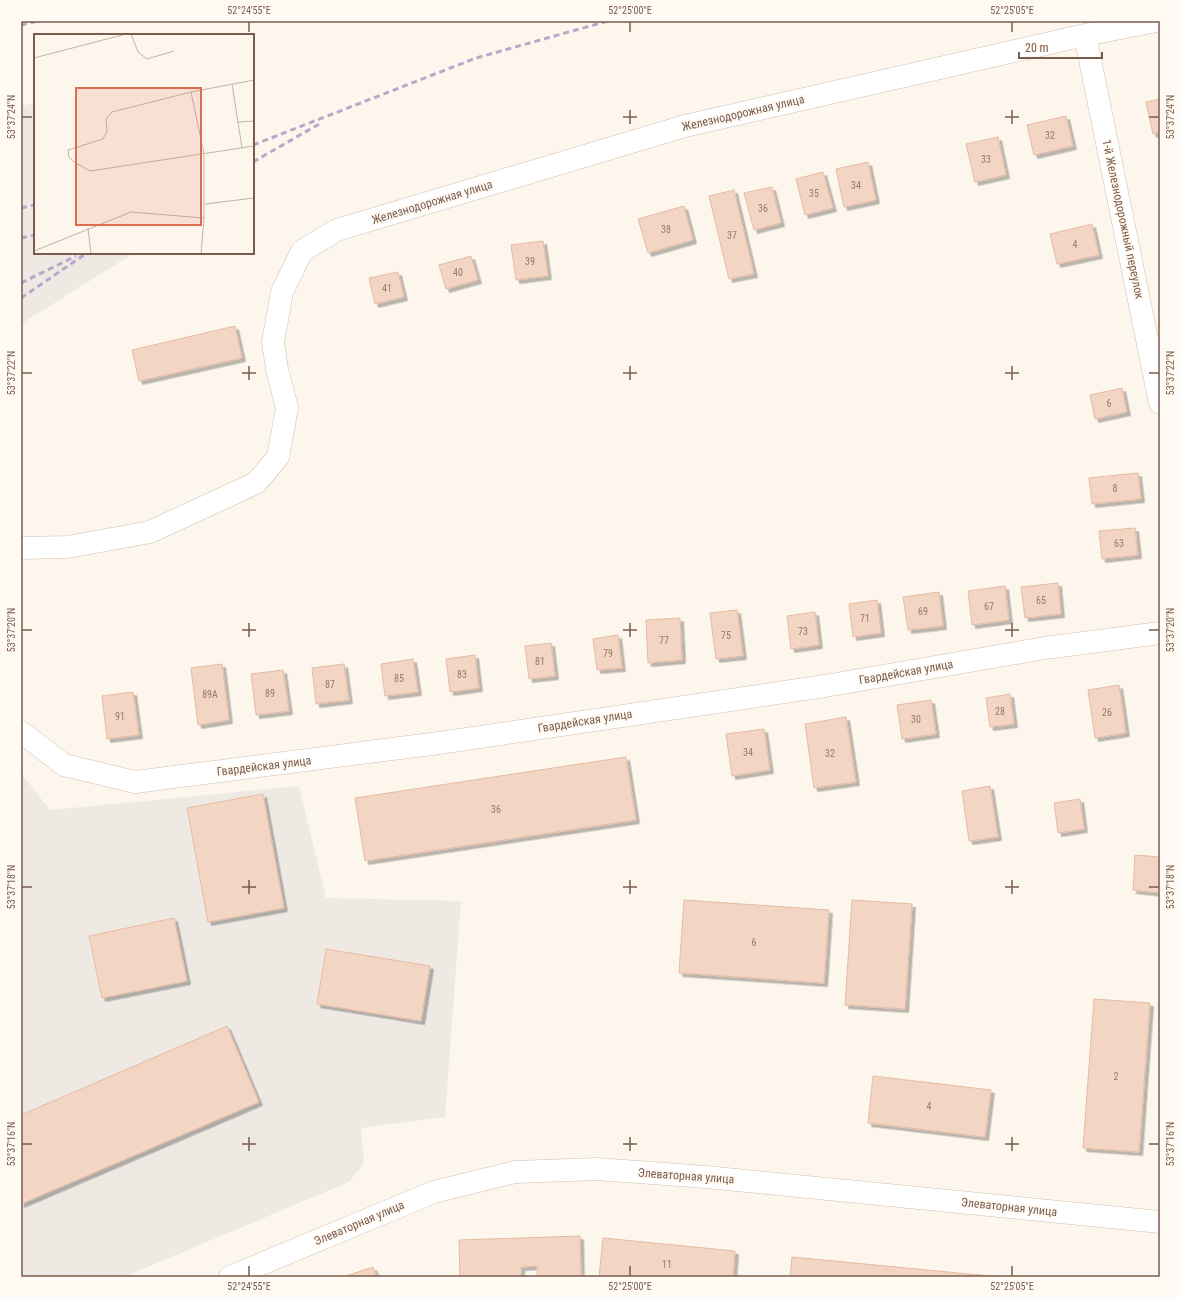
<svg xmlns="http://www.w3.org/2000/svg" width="1181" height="1298" viewBox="0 0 1181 1298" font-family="'Roboto Condensed',sans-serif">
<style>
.industrial{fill:#efe9e4}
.building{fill:#f3d5c3;stroke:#e6bba3;filter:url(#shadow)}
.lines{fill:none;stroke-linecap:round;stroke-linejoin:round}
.minor-casing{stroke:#d1beb0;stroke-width:23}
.minor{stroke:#fff;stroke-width:22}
.rail{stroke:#b9a8c9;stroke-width:3;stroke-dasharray:6 4;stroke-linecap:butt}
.ticks{fill:none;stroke:#7a5c4d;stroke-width:1.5}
.labels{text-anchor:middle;stroke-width:4;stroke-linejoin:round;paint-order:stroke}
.number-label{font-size:10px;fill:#987a6a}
.street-label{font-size:12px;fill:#7a5c4d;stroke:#fffaf3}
.inset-road{fill:none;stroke:#c5b3a7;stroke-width:1}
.view{fill:#dc6d51;fill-opacity:0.15;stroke:#dc6d51;stroke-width:2}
.inset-edge{fill:none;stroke:#7a5c4d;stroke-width:2}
.neatline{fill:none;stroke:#7a5c4d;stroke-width:1.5}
.ticks-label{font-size:10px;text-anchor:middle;fill:#7a5c4d}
</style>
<defs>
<filter id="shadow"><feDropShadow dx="3.5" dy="3.5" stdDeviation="0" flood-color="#0004"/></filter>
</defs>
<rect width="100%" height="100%" fill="#fdf6ec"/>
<path class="industrial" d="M35,103v150h99l-113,71v-218z
M21,773l29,37 249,-24 27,112 135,3 -16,216 -84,11 3,35 -15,19 -225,95h-103z"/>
<path class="building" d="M1160,99v33l-7,2 -7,-32z
M1066,116l7,30 -39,9 -7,-30z
M998,137l8,38 -31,7 -9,-38z
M868,162l8,38 -32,7 -8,-38z
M823,172l10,36 -28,7 -9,-36z
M772,187l9,36 -27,7 -10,-37z
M734,190l20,84 -25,5 -20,-83z
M684,206l9,34 -45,13 -10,-34z
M1092,224l7,31 -42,9 -7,-30z
M543,241l5,35 -32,4 -5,-35z
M471,256l7,24 -32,9 -7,-24z
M398,272l6,25 -29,7 -6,-26z
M235,326l7,32 -103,23 -7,-31z
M1122,388l5,24 -32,7 -5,-24z
M1138,473l3,26 -49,5 -3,-26z
M1135,528l3,27 -36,4 -3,-28z
M1058,583l3,31 -36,4 -4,-31z
M1005,586l4,34 -37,5 -4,-34z
M939,592l4,34 -35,4 -5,-33z
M877,600l4,33 -28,4 -4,-33z
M737,610l6,46 -27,3 -6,-46z
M815,612l4,33 -28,4 -4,-33z
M680,618l2,42 -34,3 -2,-43z
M618,635l4,33 -25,2 -4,-31z
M551,643l4,33 -26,3 -4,-33z
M475,655l4,33 -29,4 -4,-33z
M413,659l5,33 -33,4 -4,-32z
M222,664l7,56 -31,5 -7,-57z
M344,664l5,36 -33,4 -4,-36z
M283,670l6,41 -33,4 -5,-41z
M1119,685l7,48 -31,5 -7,-48z
M133,692l6,43 -32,4 -5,-43z
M1010,694l4,30 -24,3 -4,-29z
M931,700l5,34 -34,5 -5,-34z
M846,717l10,65 -42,6 -9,-64z
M764,729l6,41 -38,6 -6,-42z
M626,757l10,63 -271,41 -10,-63z
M990,786l8,51 -29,4 -7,-50z
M263,794l21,114 -76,14 -21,-114z
M1080,799l4,30 -26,4 -4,-30z
M1135,855l25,2v36l-27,-3z
M684,900l145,10 -5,73 -145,-10z
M852,900l60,4 -7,105 -60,-4z
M174,918l13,63 -85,17 -13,-62z
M326,949l104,17 -9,55 -104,-17z
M1094,999l56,4 -11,149 -56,-4z
M227,1026l32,76 -238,102v-89z
M873,1076l118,14 -6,47 -117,-14z
M580,1236l1,41h-44v-11l-16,1v10h-61l-1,-37z
M603,1238l132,13 -2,26h-134z
M792,1257l177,17 -1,3h-178z
M373,1267l4,10h-34z
M969,1274l35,3h-36z"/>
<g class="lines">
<defs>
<path id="minor" d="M1085,35l75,368
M21,548l47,-1 82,-15 106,-49 22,-26 9,-49 -10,-39 -4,-27 9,-50 20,-41 35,-21 348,-104 400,-91 71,-14
M21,732l43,33 71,17 304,-39 386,-57 220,-38 115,-15
M230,1277l204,-85 81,-20 82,-3 109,8 454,45"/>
</defs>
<use href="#minor" class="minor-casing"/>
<use href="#minor" class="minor"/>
<path class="rail" d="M21,25l17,-4
M253,145l223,-87 132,-37
M253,162l68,-39
M21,208l14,-3
M21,238l14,-3
M21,283l55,-27
M21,298l66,-45"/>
</g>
<path class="ticks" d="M249,22v10M630,22v10M1012,22v10M630,110v14M1012,110v14M22,117h10M623,117h14M1005,117h14M1149,117h10M249,366v14M630,366v14M1012,366v14M22,373h10M242,373h14M623,373h14M1005,373h14M1149,373h10M249,623v14M630,623v14M1012,623v14M22,630h10M242,630h14M623,630h14M1005,630h14M1149,630h10M249,880v14M630,880v14M1012,880v14M22,887h10M242,887h14M623,887h14M1005,887h14M1149,887h10M249,1137v14M630,1137v14M1012,1137v14M22,1144h10M242,1144h14M623,1144h14M1005,1144h14M1149,1144h10M249,1266v10M630,1266v10M1012,1266v10"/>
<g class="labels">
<g class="number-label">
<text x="1050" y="139">32</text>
<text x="986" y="163">33</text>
<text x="856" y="189">34</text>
<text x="814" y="197">35</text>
<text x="763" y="212">36</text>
<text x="666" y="233">38</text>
<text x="732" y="239">37</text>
<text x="1075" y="248">4</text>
<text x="530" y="265">39</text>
<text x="458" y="276">40</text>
<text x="387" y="292">41</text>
<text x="1109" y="407">6</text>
<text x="1115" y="492">8</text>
<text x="1119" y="547">63</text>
<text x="1041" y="604">65</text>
<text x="989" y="610">67</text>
<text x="923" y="615">69</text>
<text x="865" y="622">71</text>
<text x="803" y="635">73</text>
<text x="726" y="639">75</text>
<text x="664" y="644">77</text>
<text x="608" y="657">79</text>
<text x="540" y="665">81</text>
<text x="462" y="678">83</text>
<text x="399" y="682">85</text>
<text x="330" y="688">87</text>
<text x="270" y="697">89</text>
<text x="210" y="698">89А</text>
<text x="1000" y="715">28</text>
<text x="1107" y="716">26</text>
<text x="120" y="720">91</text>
<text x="916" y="723">30</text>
<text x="748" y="756">34</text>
<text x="830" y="757">32</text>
<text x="496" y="813">36</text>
<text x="754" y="946">6</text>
<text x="1116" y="1080">2</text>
<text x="929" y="1110">4</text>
<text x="667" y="1268">11</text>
</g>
<g class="street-label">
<text transform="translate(743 113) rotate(-13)" y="4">Железнодорожная улица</text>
<text transform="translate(432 202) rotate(-17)" y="4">Железнодорожная улица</text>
<text transform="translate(1123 219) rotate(78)" y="4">1-й Железнодорожный переулок</text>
<text transform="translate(906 672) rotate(-10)" y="4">Гвардейская улица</text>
<text transform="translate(585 721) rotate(-9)" y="4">Гвардейская улица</text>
<text transform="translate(264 766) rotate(-7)" y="4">Гвардейская улица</text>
<text transform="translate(686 1176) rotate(4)" y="4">Элеваторная улица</text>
<text transform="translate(1009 1207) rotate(6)" y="4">Элеваторная улица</text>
<text transform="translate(359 1223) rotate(-23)" y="4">Элеваторная улица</text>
</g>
</g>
<g transform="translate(34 34)">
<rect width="220" height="220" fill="#fdf6ec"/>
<path class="inset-road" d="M97,0l7,18 9,7 27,-8M0,24l92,-24M220,46l-63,12 -79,20 -6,7 1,12 -4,8 -35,11 1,7 5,5 16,9 164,-25M198,50l10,64M157,58l13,62v64l-3,36M204,88l16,-1M171,170l49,-6M54,194l3,26M0,217l97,-39 73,6"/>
<path class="view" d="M42,54h125v137h-125z"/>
<rect width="220" height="220" class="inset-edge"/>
</g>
<rect width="1181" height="1298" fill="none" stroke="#fffaf3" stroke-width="44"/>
<path d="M1019 52v6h83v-6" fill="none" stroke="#7a5c4d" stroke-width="2"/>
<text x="1025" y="52" font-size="12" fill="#7a5c4d" stroke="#fffaf3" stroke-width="3" paint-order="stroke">20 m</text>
<rect x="22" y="22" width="1137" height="1254" class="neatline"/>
<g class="ticks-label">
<text x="249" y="14">52°24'55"E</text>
<text x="630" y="14">52°25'00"E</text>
<text x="1012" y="14">52°25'05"E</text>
<text transform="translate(11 117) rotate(-90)" y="4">53°37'24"N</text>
<text transform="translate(1170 117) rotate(-90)" y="4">53°37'24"N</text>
<text transform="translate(11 373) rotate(-90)" y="4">53°37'22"N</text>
<text transform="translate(1170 373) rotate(-90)" y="4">53°37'22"N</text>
<text transform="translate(11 630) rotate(-90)" y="4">53°37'20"N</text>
<text transform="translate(1170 630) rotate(-90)" y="4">53°37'20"N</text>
<text transform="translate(11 887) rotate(-90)" y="4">53°37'18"N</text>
<text transform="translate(1170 887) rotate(-90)" y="4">53°37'18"N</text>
<text transform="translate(11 1144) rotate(-90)" y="4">53°37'16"N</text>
<text transform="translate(1170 1144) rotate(-90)" y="4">53°37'16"N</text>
<text x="249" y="1290">52°24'55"E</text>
<text x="630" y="1290">52°25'00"E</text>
<text x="1012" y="1290">52°25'05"E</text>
</g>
</svg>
